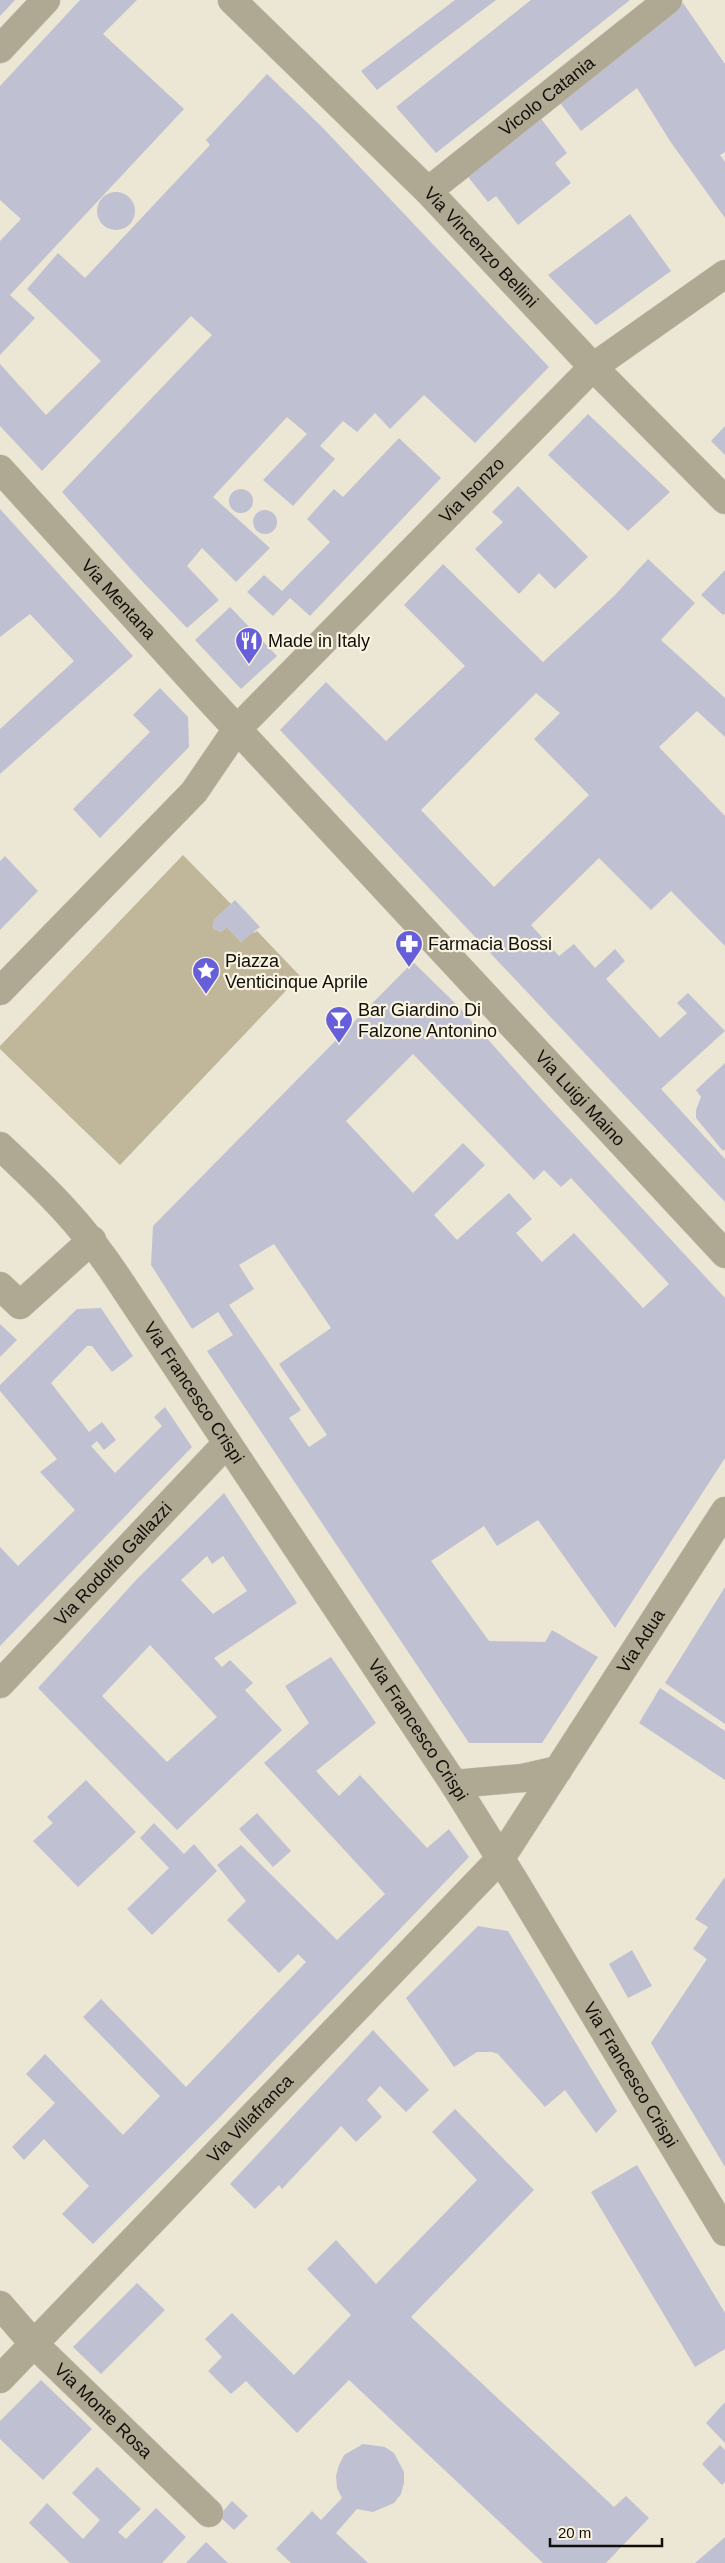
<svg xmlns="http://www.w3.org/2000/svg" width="725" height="2563" viewBox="0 0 725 2563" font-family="Helvetica,sans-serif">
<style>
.green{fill:#c0b69a}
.building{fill:#bfc1d2;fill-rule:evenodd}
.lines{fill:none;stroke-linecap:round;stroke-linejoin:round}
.minor-casing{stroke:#c9c3b3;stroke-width:29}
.minor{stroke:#afa893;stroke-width:28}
.labels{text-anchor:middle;stroke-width:4.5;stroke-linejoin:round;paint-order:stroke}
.street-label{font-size:18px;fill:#100e08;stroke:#f9f3e1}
.poi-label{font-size:18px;fill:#100e08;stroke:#f9f3e1;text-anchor:start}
</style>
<rect width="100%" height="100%" fill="#ece6d4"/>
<path class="green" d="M183,855l48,49 -17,16 -1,8 8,4 6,-5 14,15 11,-11 2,2 3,-2 43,45 -180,189 -120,-116v-3z"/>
<path class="building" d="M0,0h15l-15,16z
M80,0h57l-34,34 81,75 -174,186 25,23 -35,37v-114l21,-22 -21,-19v-114z
M455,0h41l-119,90 -16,-19z
M531,0h99l-194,153 -40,-46z
M683,3l42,61v88l-5,3 5,7v56l-55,-77 -33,-53 -56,43 -23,-31z
M267,74l55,53 227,240 -74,76 -51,-48 -34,34 -15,-16 -18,19 -14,-11 -23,25 15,13 -42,47 -30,-26 44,-46 -20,-17 -74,80 57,51 -34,34 -34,-34 -15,18 32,34 -32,28 -48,-50 -77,-86 150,-157 -21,-19 -149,155 -42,-45v-62l46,51 55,-54 -74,-72 31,-36 27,25 125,-133 -4,-5z
M539,116l28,37 -12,10 16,20 -53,42 -22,-29 -8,6 -23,-29z
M97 211a19 19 0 1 1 38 0a19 19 0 1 1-38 0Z
M630,214l41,57 -75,54 -48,-50z
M588,414l82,78 -42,39 -80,-76z
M725,426v29l-14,-14z
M399,438l42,40 -131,138 -20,-18 -17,18 -26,-24 17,-17 18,16 48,-49 -23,-23 27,-30 9,8z
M518,486l70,71 -33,32 -16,-16 -20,21 -44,-45 28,-27 -11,-10z
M229 501a12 12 0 1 1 24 0a12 12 0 1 1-24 0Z
M0,509l133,147 -133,118v-45l74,-68 -44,-47 -30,23z
M253 522a12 12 0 1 1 24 0a12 12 0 1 1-24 0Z
M648,559l47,44 -34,37 64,58v39l-28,-26 -38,36 66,69v130l-54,-55 -20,19 -52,-52 -68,67 28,31 15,-12 21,24 20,-19 10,12 -19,18 54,59 27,-25 -10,-10 11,-10 37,38 -64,58 64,70v43l-445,-472 46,-48 60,59 79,-75 -61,-61 39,-41 100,98 72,-67zM536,693l24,20 -26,26 55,56 -95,92 -73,-77z
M725,570v43l-2,2 -22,-20z
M230,607l47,49 -36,33 -46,-49z
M160,688l28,29 1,30 -89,91 -27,-29 77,-77 -17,-17z
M5,856l33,35 -38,39v-69z
M235,900l25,27 -19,15 -14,-15 -6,5 -8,-4 1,-8z
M413,962l46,45 81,91 185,200v160l-110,170 -77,-108 -41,26 -13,-20 -53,35 58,80 56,1 7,-12 46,27 -56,86h-73l-262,-392 26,-16 -15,-23 -26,17 -41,-64 2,-39zM413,1054l121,126 10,-10 17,17 10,-9 98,106 -26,24 -69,-75 -32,29 -26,-29 16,-14 -23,-26 -52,47 -23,-25 51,-50 -22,-22 -50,50 -67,-72zM274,1244l57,84 -52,36 48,71 -18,12 -20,-29 12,-8 -72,-105 25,-16 -15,-24z
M725,1063v86l-2,2 -27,-33v-8l5,-13 -5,-7z
M101,1308l32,48 -21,16 -20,-26h-5l-36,37 38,49 13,-10 14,18 -12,10 -7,-9 -6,5 24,27 47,-47 -8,-9 11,-10 27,40 -192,199v-99l18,19 57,-56 -35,-38 17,-13 -57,-68v-6l77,-76z
M0,1324l17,16 -17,17z
M224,1493l73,110 -83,55 8,9 8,-7 23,23 -8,7 37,40 -105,100 -139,-142 99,-109zM207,1556l5,8 11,-8 24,35 -34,23 -32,-34zM150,1645l67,72 -50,45 -65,-66z
M725,1587v137l-60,-41z
M331,1657l45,66 -60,48 23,25 21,-21 67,73 22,-19 20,28 -252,263 -124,124 -31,-30 27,-28 -45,-47 -20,21 -12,-13 43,-44 -29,-29 19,-20 78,81 37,-39 -77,-79 18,-18 85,88 120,-125 -8,-8 -19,19 -52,-53 19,-19 -29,-36 24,-20 96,95 48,-46 -121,-131 45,-40 -24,-37z
M660,1688l65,43v49l-86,-57z
M86,1780l50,52 -58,55 -45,-46 20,-18 -6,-6z
M257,1813l34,38 -18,16 -34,-38z
M154,1823l30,31 10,-10 23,27 -65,64 -25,-26 42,-41 -29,-30z
M725,1877v290l-74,-124 56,-84 -14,-10 15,-22 -13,-8z
M478,1926l30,5 109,180 -21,22 -31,-43 -20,17 -47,-53 -6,-2h-15l-23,15 -48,-69z
M632,1950l20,36 -24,12 -19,-34z
M373,2030l56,60 -23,22 -26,-26 -13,14 15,17 -26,25 -15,-16 -59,63 -3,-4 -24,24 -25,-25z
M455,2109l79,81 -123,127 203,190 12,-11 23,22 -43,45h-63l-194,-183 -52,53 -51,-52 -15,13 -23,-23 14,-14 -17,-18 27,-26 62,62 57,-60 -44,-46 29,-29 40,44 101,-104 -45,-48z
M637,2165l88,148v36l-30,18 -104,-175z
M137,2283l28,27 -64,64 -28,-27z
M41,2380l51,49 -49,51 -43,-41v-18z
M725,2402v41l-19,-20z
M363,2444l22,3 9,6 10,19v11l-3,11 -7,9 -21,9 -16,-3 -21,24 32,30h-77l-15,-14 36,-38 9,9 21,-22 -5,-10 -1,-12 3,-11 5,-10z
M720,2445l5,5v32l-3,3 -20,-21z
M97,2467l44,42 -23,23 8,7 30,-31 30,29 -24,26h-92l-41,-40 18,-20 36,36 17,-19 -28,-27z
M232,2501l16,15 -14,14 -15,-14z
M725,2537v26h-30l21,-18z
M206,2542l22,21h-42z"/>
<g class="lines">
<defs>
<g id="minor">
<path id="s1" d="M232,0l196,191 165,176 132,133"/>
<path d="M0,49l46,-49"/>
<path id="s2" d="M428,191l240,-191"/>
<path id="s3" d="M0,469l211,232 514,553"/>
<path id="s4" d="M0,991l194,-199 43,-63 356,-362 132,-93"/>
<path id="s5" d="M0,1146c46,43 82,78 117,131l337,507 61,98 210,350"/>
<path d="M0,1286l20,19 72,-65"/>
<path id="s6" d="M0,1684l227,-241"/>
<path d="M454,1784l69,-6 35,-8"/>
<path id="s7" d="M0,2305l34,39 175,169"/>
<path id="s8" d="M0,2379l501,-521 224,-347"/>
</g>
</defs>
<use href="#minor" class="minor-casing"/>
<use href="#minor" class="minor"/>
</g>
<defs>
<symbol id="restaurant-pin" viewBox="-11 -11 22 30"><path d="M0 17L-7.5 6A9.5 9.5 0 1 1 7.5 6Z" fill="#675fd9" stroke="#f9f3e1"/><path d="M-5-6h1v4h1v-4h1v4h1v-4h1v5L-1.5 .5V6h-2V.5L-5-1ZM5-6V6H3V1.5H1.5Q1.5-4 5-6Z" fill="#fff"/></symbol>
<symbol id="pharmacy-pin" viewBox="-11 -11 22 30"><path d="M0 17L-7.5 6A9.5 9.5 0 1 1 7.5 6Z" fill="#675fd9" stroke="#f9f3e1"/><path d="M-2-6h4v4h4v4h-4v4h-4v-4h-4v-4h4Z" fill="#fff"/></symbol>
<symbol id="sight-pin" viewBox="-11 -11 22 30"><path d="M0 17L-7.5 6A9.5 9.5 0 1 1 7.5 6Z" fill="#675fd9" stroke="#f9f3e1"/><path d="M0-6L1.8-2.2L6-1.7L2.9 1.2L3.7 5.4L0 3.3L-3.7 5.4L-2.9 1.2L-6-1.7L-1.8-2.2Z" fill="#fff"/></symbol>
<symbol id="bar-pin" viewBox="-11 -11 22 30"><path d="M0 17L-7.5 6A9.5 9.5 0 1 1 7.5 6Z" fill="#675fd9" stroke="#f9f3e1"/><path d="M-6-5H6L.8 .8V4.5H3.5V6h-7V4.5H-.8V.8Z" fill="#fff"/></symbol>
</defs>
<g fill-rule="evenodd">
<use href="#restaurant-pin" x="233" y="625" width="32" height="43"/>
<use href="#pharmacy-pin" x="393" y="928" width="32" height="43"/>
<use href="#sight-pin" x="190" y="955" width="32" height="43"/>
<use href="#bar-pin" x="323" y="1004" width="32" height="43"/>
</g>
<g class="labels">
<g class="street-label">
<text dy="6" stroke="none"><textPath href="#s2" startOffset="152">Vicolo Catania</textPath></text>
<text dy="6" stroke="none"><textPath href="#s1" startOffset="351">Via Vincenzo Bellini</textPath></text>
<text dy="6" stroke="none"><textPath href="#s4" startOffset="689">Via Isonzo</textPath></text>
<text dy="6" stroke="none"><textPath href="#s3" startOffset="176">Via Mentana</textPath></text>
<text dy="6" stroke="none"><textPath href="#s3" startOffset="856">Via Luigi Maino</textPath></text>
<text dy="6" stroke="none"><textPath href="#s5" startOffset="315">Via Francesco Crispi</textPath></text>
<text dy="6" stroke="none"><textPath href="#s6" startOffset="165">Via Rodolfo Gallazzi</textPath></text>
<text dy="6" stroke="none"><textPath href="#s8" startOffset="981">Via Adua</textPath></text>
<text dy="6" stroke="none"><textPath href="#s5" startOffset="720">Via Francesco Crispi</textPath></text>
<text dy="6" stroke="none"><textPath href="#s5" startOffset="1125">Via Francesco Crispi</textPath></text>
<text dy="6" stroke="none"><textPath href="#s8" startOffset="361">Via Villafranca</textPath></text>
<text dy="6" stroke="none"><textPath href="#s7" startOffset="148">Via Monte Rosa</textPath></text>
</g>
<g class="poi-label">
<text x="268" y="647">Made in Italy</text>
<text x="428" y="950">Farmacia Bossi</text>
<text x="225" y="967">Piazza<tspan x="225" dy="21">Venticinque Aprile</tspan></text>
<text x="358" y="1016">Bar Giardino Di<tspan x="358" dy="21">Falzone Antonino</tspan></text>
</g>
</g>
<path d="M550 2538v8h112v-8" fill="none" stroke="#100e08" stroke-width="2.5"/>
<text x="558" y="2538" font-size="15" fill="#100e08" stroke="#f9f3e1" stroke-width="4" paint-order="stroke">20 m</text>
</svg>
